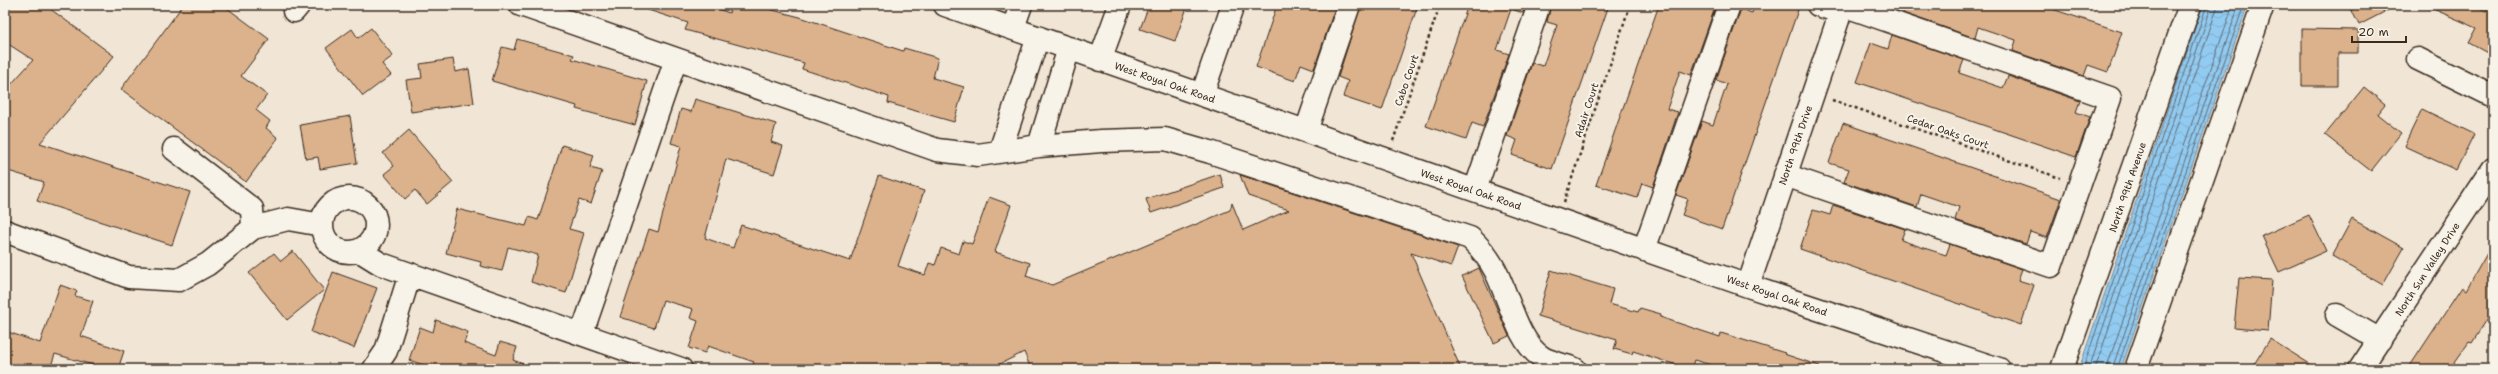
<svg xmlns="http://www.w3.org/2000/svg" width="2498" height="374" viewBox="0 0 2498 374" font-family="'Shantell Sans',sans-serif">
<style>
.water{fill:url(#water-waves);stroke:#6f8b9d}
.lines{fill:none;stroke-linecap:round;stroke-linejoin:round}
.shore{stroke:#5e6a72;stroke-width:1}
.building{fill:#dbb28c;stroke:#3b2a1e}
.minor-casing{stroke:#3b2a1e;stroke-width:25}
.major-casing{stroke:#3b2a1e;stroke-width:25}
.path{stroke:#3b2a1e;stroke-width:2.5;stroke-dasharray:3 3;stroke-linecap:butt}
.minor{stroke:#f7f3e8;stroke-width:22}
.major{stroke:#f7f3e8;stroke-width:22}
.labels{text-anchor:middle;stroke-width:4;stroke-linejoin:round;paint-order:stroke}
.street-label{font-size:10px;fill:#3b2a1e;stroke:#f7f3e8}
</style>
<defs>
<pattern id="water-waves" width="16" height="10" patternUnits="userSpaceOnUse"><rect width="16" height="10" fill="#92cbf1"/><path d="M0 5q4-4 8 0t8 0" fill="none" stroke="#7faece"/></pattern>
</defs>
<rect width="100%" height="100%" fill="#f1e6d6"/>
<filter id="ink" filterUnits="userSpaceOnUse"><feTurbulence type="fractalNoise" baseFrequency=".025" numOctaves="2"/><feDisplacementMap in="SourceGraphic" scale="8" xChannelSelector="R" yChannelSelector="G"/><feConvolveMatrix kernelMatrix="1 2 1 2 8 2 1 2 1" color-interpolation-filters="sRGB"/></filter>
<g filter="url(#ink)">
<path class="water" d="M2203,5h45l-127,364h-42z"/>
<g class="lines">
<path class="shore" d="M2083,369l124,-364
M2089,369l123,-364
M2095,369l123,-364
M2106,369l127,-364
M2112,369l127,-364
M2117,369l127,-364"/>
</g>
<path class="building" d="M5,5h40l69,51 -74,87 150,49 -18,53 -135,-44 7,-19 -39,-12v-79l28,-31 -28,-18z
M183,5h40l46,34 -28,37 26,19 -11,15 14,11 -4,7 12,10 -32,44 -125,-93z
M642,5h66l21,8 2,-8h22l47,12 103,34 1,-3 34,10 -5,20 31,9 -10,35 -66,-19 1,-6 -87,-28 2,-6 -119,-33 3,-7 -46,-15z
M1149,5h39l-13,36 -35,-12z
M1277,5h59l-22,64 -13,-5 -6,17 -39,-14z
M1361,5h57l-36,105 -39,-13 5,-16 -10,-4z
M1468,5h58l-3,8 -12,-4 -14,41 12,4 -26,73 -11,-4 -6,17 -40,-14z
M1551,5h58l-57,164 -40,-14 5,-15 -10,-4 25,-73 11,3 14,-41 -10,-3z
M1659,5h57l-25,70 -11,-4 -13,38 11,3 -25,75 -11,-4 -5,15 -41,-13z
M1755,5h28l15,5 -76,219 -40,-14 6,-16 -12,-4 26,-74 11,4 14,-41 -11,-4 25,-71 11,4z
M1906,5h134l82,27 -14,40 -20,-7 -4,11 -71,-25 3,-11 -38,-13 -3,11 -72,-25z
M2349,5h49l-39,20z
M2424,5h50l12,6 3,-6h4v51l-24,-13 8,-15z
M371,28l22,28 -11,8 9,11 -28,21 -37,-48 26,-19 6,9z
M2302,29l56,1v23h-20v33h-36z
M1892,35l72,25 -5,13 44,15 5,-12 72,25 -4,11 14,5 -14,40 -219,-75 14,-39 17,6z
M517,39l57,16 -2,4 75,22 -12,44 -59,-16 1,-3 -85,-25 10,-34 12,3z
M453,59l2,13 14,-3 5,34 -63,9 -5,-32 16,-2 -2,-14z
M2364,87l21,17 -8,10 24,19 -30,38 -46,-36z
M695,99l81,25 -5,18 12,4 -9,28 -48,-15 -21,79 28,10 8,-23 109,36 29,-85 45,15 -26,75 27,9 4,-12 6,2 6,-17 18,6 4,-13 9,3 17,-47 22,8 -16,47 35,11 -4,13 26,9 178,-75 2,-7 11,27 46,-20 -41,-14 -8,-21 218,72 -7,19 -40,-13 50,116h-430l-7,-17 -34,17h-239l3,-7 -46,-16 -3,7 -16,-5 9,-27 -8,-3 3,-9 -30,-9 -9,28 -34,-11 29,-88 9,3 23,-86 -10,-3 10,-34 10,3z
M2422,109l52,25 -18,36 -52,-24z
M350,116l7,47 -37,6 -2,-12 -12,2 -6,-34z
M1843,123l218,76 -14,39 -17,-6 -4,12 -71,-24 4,-13 -38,-13 -4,13 -73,-25 5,-13 -20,-6z
M409,130l44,52 -26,22 -12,-14 -10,9 -21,-25 10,-8 -11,-13z
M562,145l32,10 -4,13 12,3 -11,33 -12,-4 -10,29 15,4 -18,60 -35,-11 7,-27 -30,-8 -6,24 -22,-5 1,-4 -35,-9 11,-44 69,17 3,-9 9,3z
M1220,174l4,14 -73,25 -5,-14z
M1833,205l72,24 -4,11 20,7 25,8 4,-11 72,25 -4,11 16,5 -13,40 -221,-76 13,-39 17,5z
M2309,215l17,36 -47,21 -17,-36z
M2352,219l52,29 -21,37 -51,-29z
M2493,243v67l-21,33 -3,-1 -19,27h-42l54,-82 4,3z
M293,251l31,39 -37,30 -38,-47 25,-20 7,8z
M1479,268l30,68 -15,7 -32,-67z
M1551,270l62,19 -4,15 29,8 2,-4 21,6 -1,3 60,20 1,-4 64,20 -1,1 36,12 -1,3h-94l-31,-9 -3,9h-2l-56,-18 -1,3 -18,-5 3,-9 -79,-24z
M333,272l44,16 -23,60 -43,-16z
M2239,278l33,2 -4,51 -34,-3z
M60,285l17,6 -2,5 18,5 -12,35 43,15 -6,18h-12l-51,-15 -5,15h-45v-38l35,12z
M436,320l32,12 -4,11 32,12 4,-13 17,5 -4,13 18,7v2h-96l-26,-9 11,-33 13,5z
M2270,339l48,30h-67z"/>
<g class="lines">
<defs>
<path id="minor" d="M521,5l416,145 41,5 61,-9 62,-5 64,-2 45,13 260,86c11,10 18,19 25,32 13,24 23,74 48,88 9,5 22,7 32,11
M945,5l803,281 251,83
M1818,5l22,7
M294,11l5,-6
M1013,28l8,-23
M2418,59l75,37
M1100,60l20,-55
M1202,95l31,-90
M1306,131l43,-126
M1039,146l30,-98
M174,149l78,60 1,19
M1000,151l38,-114
M1785,175l266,91 59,-168 -267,-93
M1475,190l64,-185
M322 225a27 27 0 1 1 54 0a27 27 0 1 1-54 0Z
M5,231l124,46 50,3 29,-16 45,-36 35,-9 34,6
M1644,250l85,-245
M360,251l21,13 300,105
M1748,286l95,-281
M2337,315l43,25
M582,333l94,-274
M374,369l12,-18 24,-77
M2360,369l133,-200"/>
<path id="major" d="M2062,369l128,-364
M2136,369l127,-364"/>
</defs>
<use href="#minor" class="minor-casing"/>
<use href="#major" class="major-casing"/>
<path class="path" d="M1832,100l228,78
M1393,141l47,-136
M1564,202l66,-197"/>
<use href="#minor" class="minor"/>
<use href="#major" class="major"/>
</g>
</g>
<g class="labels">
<g class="street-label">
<text transform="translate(1406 80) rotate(-71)" y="4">Cabo Court</text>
<text transform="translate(1165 82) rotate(19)" y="4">West Royal Oak Road</text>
<text transform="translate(1586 110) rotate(-72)" y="4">Adair Court</text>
<text transform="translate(1948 131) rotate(19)" y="4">Cedar Oaks Court</text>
<text transform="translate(1795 145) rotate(-71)" y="4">North 99th Drive</text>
<text transform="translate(2127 187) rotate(-71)" y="4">North 99th Avenue</text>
<text transform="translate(1471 189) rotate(19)" y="4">West Royal Oak Road</text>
<text transform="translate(2427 269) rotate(-57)" y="4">North Sun Valley Drive</text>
<text transform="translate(1777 295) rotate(19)" y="4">West Royal Oak Road</text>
</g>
</g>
<rect width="2498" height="374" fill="none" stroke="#f7f3e8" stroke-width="20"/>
<rect x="10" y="10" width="2478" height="354" fill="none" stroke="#3b2a1e" stroke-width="1.5" filter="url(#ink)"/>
<path d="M2352 36v6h54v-6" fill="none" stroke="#3b2a1e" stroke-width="2"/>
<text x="2358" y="36" font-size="12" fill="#3b2a1e" stroke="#f7f3e8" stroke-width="3" paint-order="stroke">20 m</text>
</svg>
